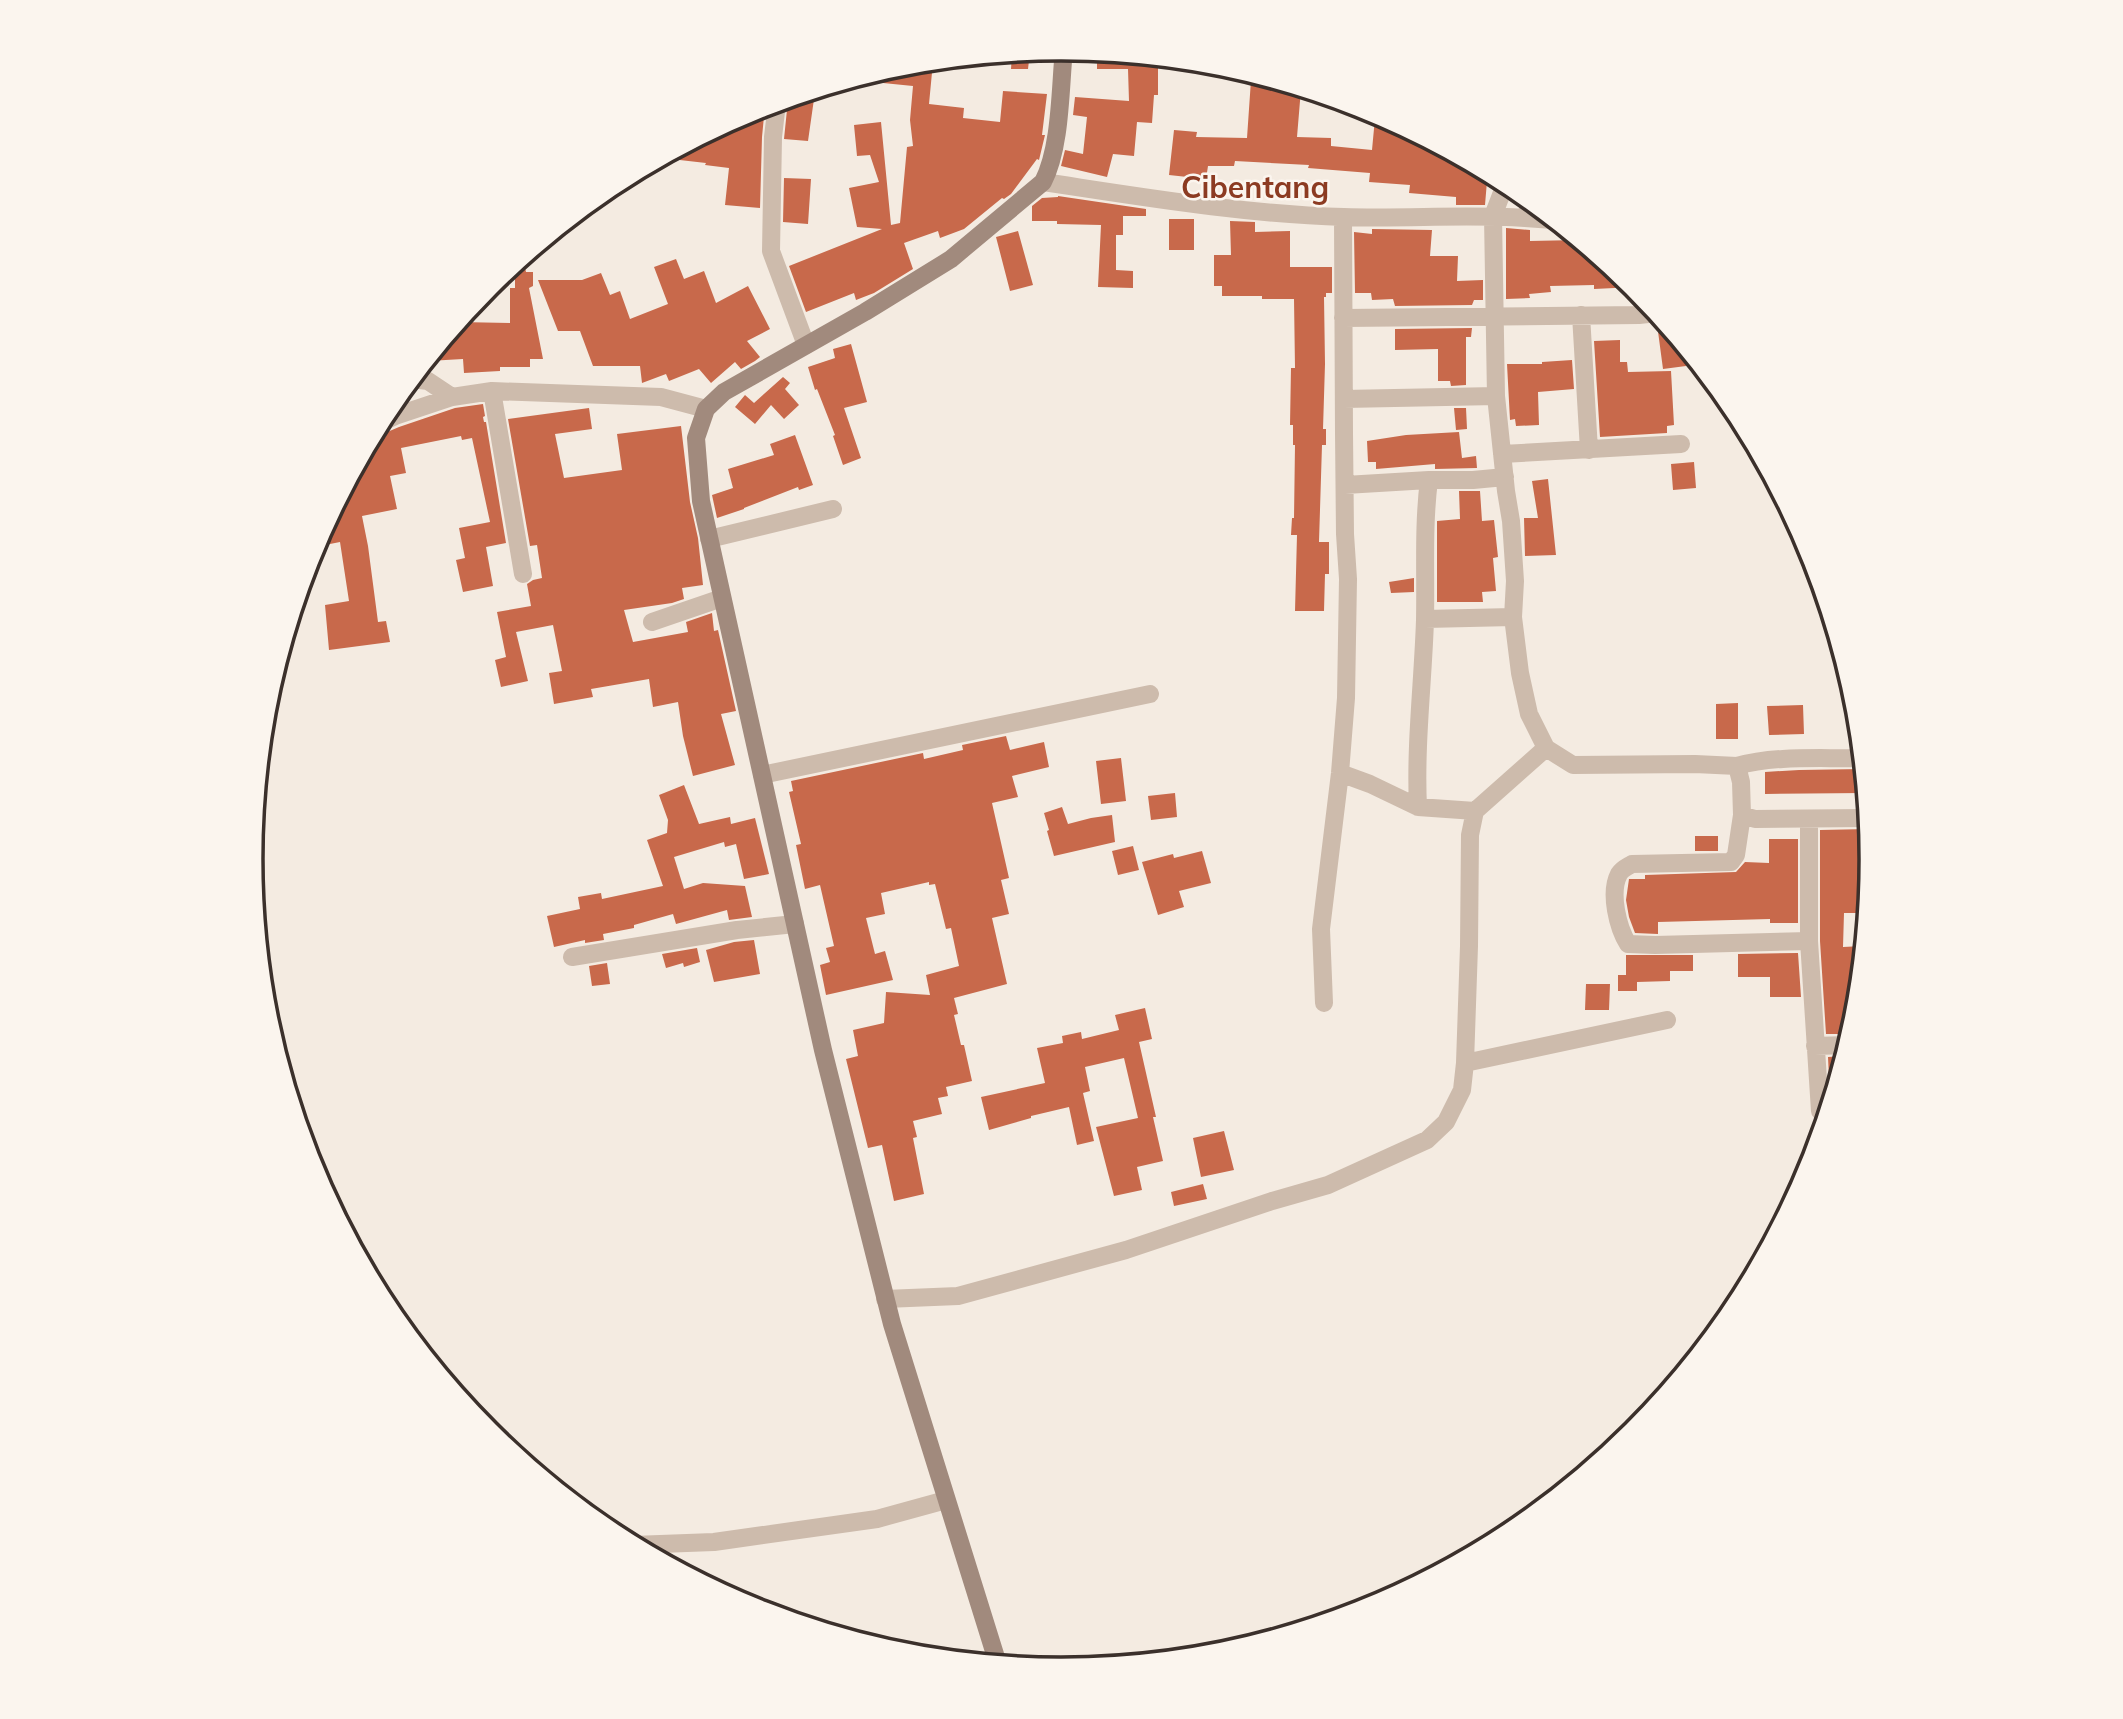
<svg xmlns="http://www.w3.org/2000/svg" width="2123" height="1719" viewBox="0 0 2123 1719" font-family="Mulish,sans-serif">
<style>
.building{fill:#c8694b}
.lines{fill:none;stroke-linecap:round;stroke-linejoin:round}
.street{stroke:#cdbbac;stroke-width:18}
.secondary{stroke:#a18a7d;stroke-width:18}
.labels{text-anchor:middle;stroke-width:5;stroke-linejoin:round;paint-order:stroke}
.quarter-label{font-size:30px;font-weight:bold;fill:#8c3b22;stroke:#fbf5ee}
.rim{fill:none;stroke:#3b302b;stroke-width:3.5}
</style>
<rect width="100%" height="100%" fill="#f4ebe1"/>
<path class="building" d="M1030,52l-2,17h-17l1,-15z
M1097,53l61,5v37h-4l-2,28 -15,-1 -3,34 -21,-2 -6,23 -46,-11 4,-16 18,4 4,-37 -14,-2 2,-18 54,4 -1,-32h-31z
M933,62l-4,42 35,4 -1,10 37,4 3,-31 44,3 -5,41h3l-6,25 -2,-1 -26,35 -7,5 -2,-1 -38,31 -24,9 -2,-7 -34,12 9,26 -39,24 -18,7 -2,-7 -48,19 -17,-46 93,-37 -25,-2 -8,-39 30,-6 -9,-27 -13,1 -3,-31 27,-3 10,103 9,-2 7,-76 6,-1 -3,-26 3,-34 -60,-6 51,-15z
M1251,80l25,2 25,7 -4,48 34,1v8l41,4 3,-32h11l100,54 -1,9h2l-2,24h-29v-8l-47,-4 1,-8 -41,-3 1,-9 -62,-5 1,-3 -74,-4 -1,5h-26l-2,13 -37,-4 5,-45 23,2 -1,5 51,1z
M815,92l-7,49 -24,-2 4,-39z
M765,106l-3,31 -2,71 -35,-3 4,-37 -24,-3 1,-2 -44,-5 90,-47z
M784,178l27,1 -3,45 -25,-2z
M1058,196l88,13v7h-23v19h-7v35l17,1v17l-35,-1 3,-62 -44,-1v-3h-25v-15l10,-8 16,-1z
M1169,219h25v31h-25z
M1230,221l25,1v10l35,-1v36h42v26h-6v4h-2l1,67 -2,65h3v16h-4l-3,97h10v32h-4l-1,37h-29l2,-76h-6l1,-17h2l1,-73h-2v-20h-3l1,-57h4l-1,-69h-32v-3h-40v-10h-8v-31h17z
M1506,228l24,2v11l48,-1 57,47 -41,2v-4l-44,1 1,6 -22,2 1,4 -24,1z
M1372,229l60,1 -2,26h28l-1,25 26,-1v20h-9l-2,5 -77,1 -2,-7 -21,1 -1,-7h-16l-1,-61 18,2z
M1018,231l15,54 -23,6 -14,-54z
M523,258l3,14h7v14l-4,2 14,71h-13v8h-30v4l-36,2 -1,-14 -35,2 31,-39 51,1v-35h5v-23z
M676,259l8,20 20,-8 12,32 32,-17 22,43 -23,12 13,16 -5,4 -14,8 -6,-7 -24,21 -12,-14 -30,12 -3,-7 -24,9 -2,-17h-47l-13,-35h-22l-20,-51h44l19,-7 9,22 10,-4 10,28 38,-15 -14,-37z
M1664,322l20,24 2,20 -23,3 -6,-45z
M1472,328l-1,9h-5v48l-15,1 -1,-5h-12v-32l-43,1v-21z
M1620,340v22h7l1,10 43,-1 3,54 -7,1v7l-67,4 -6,-96z
M851,344l16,58 -23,6 17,50 -18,7 -10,-29 2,-1 -18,-46 -2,1 -7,-23 27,-9 -2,-9z
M1572,360l2,29 -36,3 1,33 -23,1 -1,-7 -5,1 -3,-56h35v-2z
M783,377l7,6 -5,6 14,16 -15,14 -13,-14 -16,19 -20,-17 10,-12 9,8z
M483,404l2,12 -2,1 1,5h2l20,121 -20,4 7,39 -30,6 -7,-32 9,-2 -6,-30 31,-6 -18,-84 -10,2 -1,-4 -60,12 5,25 -16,3 7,33 -35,7 6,30 10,76 8,-1 4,21 -61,8 -4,-45 24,-4 -9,-59 -15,3 -3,-13 49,-92 15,-3 -1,-4 14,-6 56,-19z
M589,408l3,21 -37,5 9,44 58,-8 -5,-36 64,-8 9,76 8,36 5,47 -21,3 2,11 -12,4 -48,7 9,32 55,-10 -2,-10 26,-9 2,18 4,-1 18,81 -15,3 14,51 -42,11 -10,-40 -5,-34 -25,5 -4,-28 -58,10 2,8 -39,7 -5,-31 13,-2 -9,-46 -37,7 12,49 -27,6 -6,-27 11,-3 -9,-45 34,-6 -4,-22 6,-4 9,-2 -5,-33 -7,1 -22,-127z
M1454,408h12l1,21 -11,1z
M1459,432l3,26 14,-2 1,12 -42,1v-5l-59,5v-7h-8l-1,-21 39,-6z
M795,435l18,50 -14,5 -1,-3 -54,21v1l-27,9 -5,-23 21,-7 -5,-19 46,-14 -4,-11z
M1694,462l2,26 -23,2 -2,-26z
M1548,479l8,76 -31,1 -1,-38h14l-6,-37z
M1459,491h21l2,30 12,-1 4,37 -5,1 3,33 -14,1 1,10h-46v-81l23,-2z
M1414,578v14l-23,1 -2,-11z
M1738,703v36h-22v-35z
M1803,705l1,29 -35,1 -2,-29z
M1006,736l4,14 34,-8 5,25 -37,9 6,21 -26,6 17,75 -8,2 8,34 -17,4 15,66 -53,14 4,16 -4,1 7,30h3l8,36 -26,6 2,9 -10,2 4,16 -29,7 4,16 -4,1 11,56 -30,7 -12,-56 -14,3 -22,-89 12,-3 -5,-26 31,-7 2,-31 44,3 -4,-20 33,-9 -8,-38 -5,1 -11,-45 -6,1v-3l-48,11 4,21 -19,4 9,36 10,-3 8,29 -67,15 -6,-30 10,-3 -4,-14 8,-2 -14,-61 -15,4 -9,-44 5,-1 -12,-52 4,-1 -2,-10 132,-28 1,6 39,-9 -1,-5z
M1121,758l5,43 -25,3 -5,-43z
M1863,769l1,24 -99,1v-22l34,-2z
M684,785l15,39 31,-7 1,7 24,-6 14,56 -25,5 -8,-35 -11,3 -1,-5 -50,15 10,32 19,-6 42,3 7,31 -23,3 -2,-10 -51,14 -3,-10 -39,11v3l-31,6 1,6 -19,3v-3l-31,7 -7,-31 33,-7 -2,-12 23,-4 1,6 61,-13 -16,-46 20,-7 1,-13 -9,-25z
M1175,793l2,24 -26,3 -3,-24z
M1062,807l6,17 23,-6 21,-3 3,27 -61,14 -7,-25 2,-1 -5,-17z
M1869,829l3,31 -5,53h-23l-1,34 20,-1 -7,72 -5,16h-25l-6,-93v-111z
M1695,836h23v15h-23z
M1769,839h29v84h-28v-4l-112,3v12l-23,-1 -6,-16 -3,-17 3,-21h16v-4l91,-3 9,-10 24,1z
M1133,846l6,24 -21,5 -6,-24z
M1202,851l9,32 -32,8 5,16 -26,8 -16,-53 31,-8 1,4z
M754,940l6,34 -46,8 -8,-32 28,-8z
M697,948l3,14 -16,5 -1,-4 -17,5 -4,-14z
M1798,953l3,44h-31v-20h-32v-23z
M1626,955h67v16h-23v10l-33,1v9h-19v-16h8z
M607,963l3,21 -18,2 -3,-20z
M1586,984h24l-1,26h-24z
M1145,1008l7,31 -13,3 17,75h-3l10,44 -26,6 5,23 -28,6 -18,-69 42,-9 -14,-60 -39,9 5,24 -7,2 11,48 -17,4 -8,-38 -38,9v2l-42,12 -8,-33 64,-14 -8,-35 26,-5 -1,-7 19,-4 1,7 37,-9 -4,-15z
M1845,1056l-7,22h-9l-1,-21z
M1224,1131l10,39 -33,7 -8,-39z
M1203,1184l4,15 -33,7 -3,-14z"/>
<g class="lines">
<path class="street" d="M777,103l-4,34 -2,114 35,94
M1043,182c100,15 200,32 301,35 61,2 121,-3 181,1l6,-17
M1506,182l-13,34 3,180 10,95 5,30 4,60 -2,36 7,56 9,41 17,34 27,17 122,-1 42,2 4,16 1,33 13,4 113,-1
M1525,218l28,2
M1581,315l8,135
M1343,318l296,-3 18,-2
M412,379l16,2 24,16
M492,391l31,183
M1344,399l152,-3
M380,423l15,-7 57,-19 40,-6 169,6 45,12
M1502,454l179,-10
M1345,485l84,-5
M709,539l124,-30
M1425,619l88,-2
M652,622l70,-24
M1737,766c39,-11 84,-7 125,-8
M1340,773l30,11 48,23 57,4
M762,775l388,-81
M1418,807c-3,-62 5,-125 7,-187 1,-47 -2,-93 4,-140h44l32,-3
M1742,815l-6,40 -5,7 -99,2c-5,3 -10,5 -13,10 -10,19 -1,54 9,70l27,1 154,-4
M1809,819v122l11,170 6,6
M572,957l165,-27 58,-6
M1324,1003l-3,-74 19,-156 6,-75 2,-119 -3,-45 -1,-101 -1,-216
M1815,1046l33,-1
M1465,1063l202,-43
M885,1299l73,-3 168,-46 146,-49 56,-16 99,-45 19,-18 16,-32 3,-27 4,-117 1,-111 5,-24 71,-63
M633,1545l81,-3 163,-23 69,-19"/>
<path class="secondary" d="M998,1664l-106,-340 -69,-274 -122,-549 -5,-63 10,-29 18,-17 141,-80 86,-53 92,-77c18,-35 17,-93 21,-133"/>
</g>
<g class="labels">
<g class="quarter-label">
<text x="1255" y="198">Cibentang</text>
</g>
</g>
<path d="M0 0H2123V1719H0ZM263 859a798 798 0 1 1 1596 0a798 798 0 1 1-1596 0Z" fill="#fbf5ee" fill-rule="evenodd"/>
<path class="rim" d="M263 859a798 798 0 1 1 1596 0a798 798 0 1 1-1596 0Z"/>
</svg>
